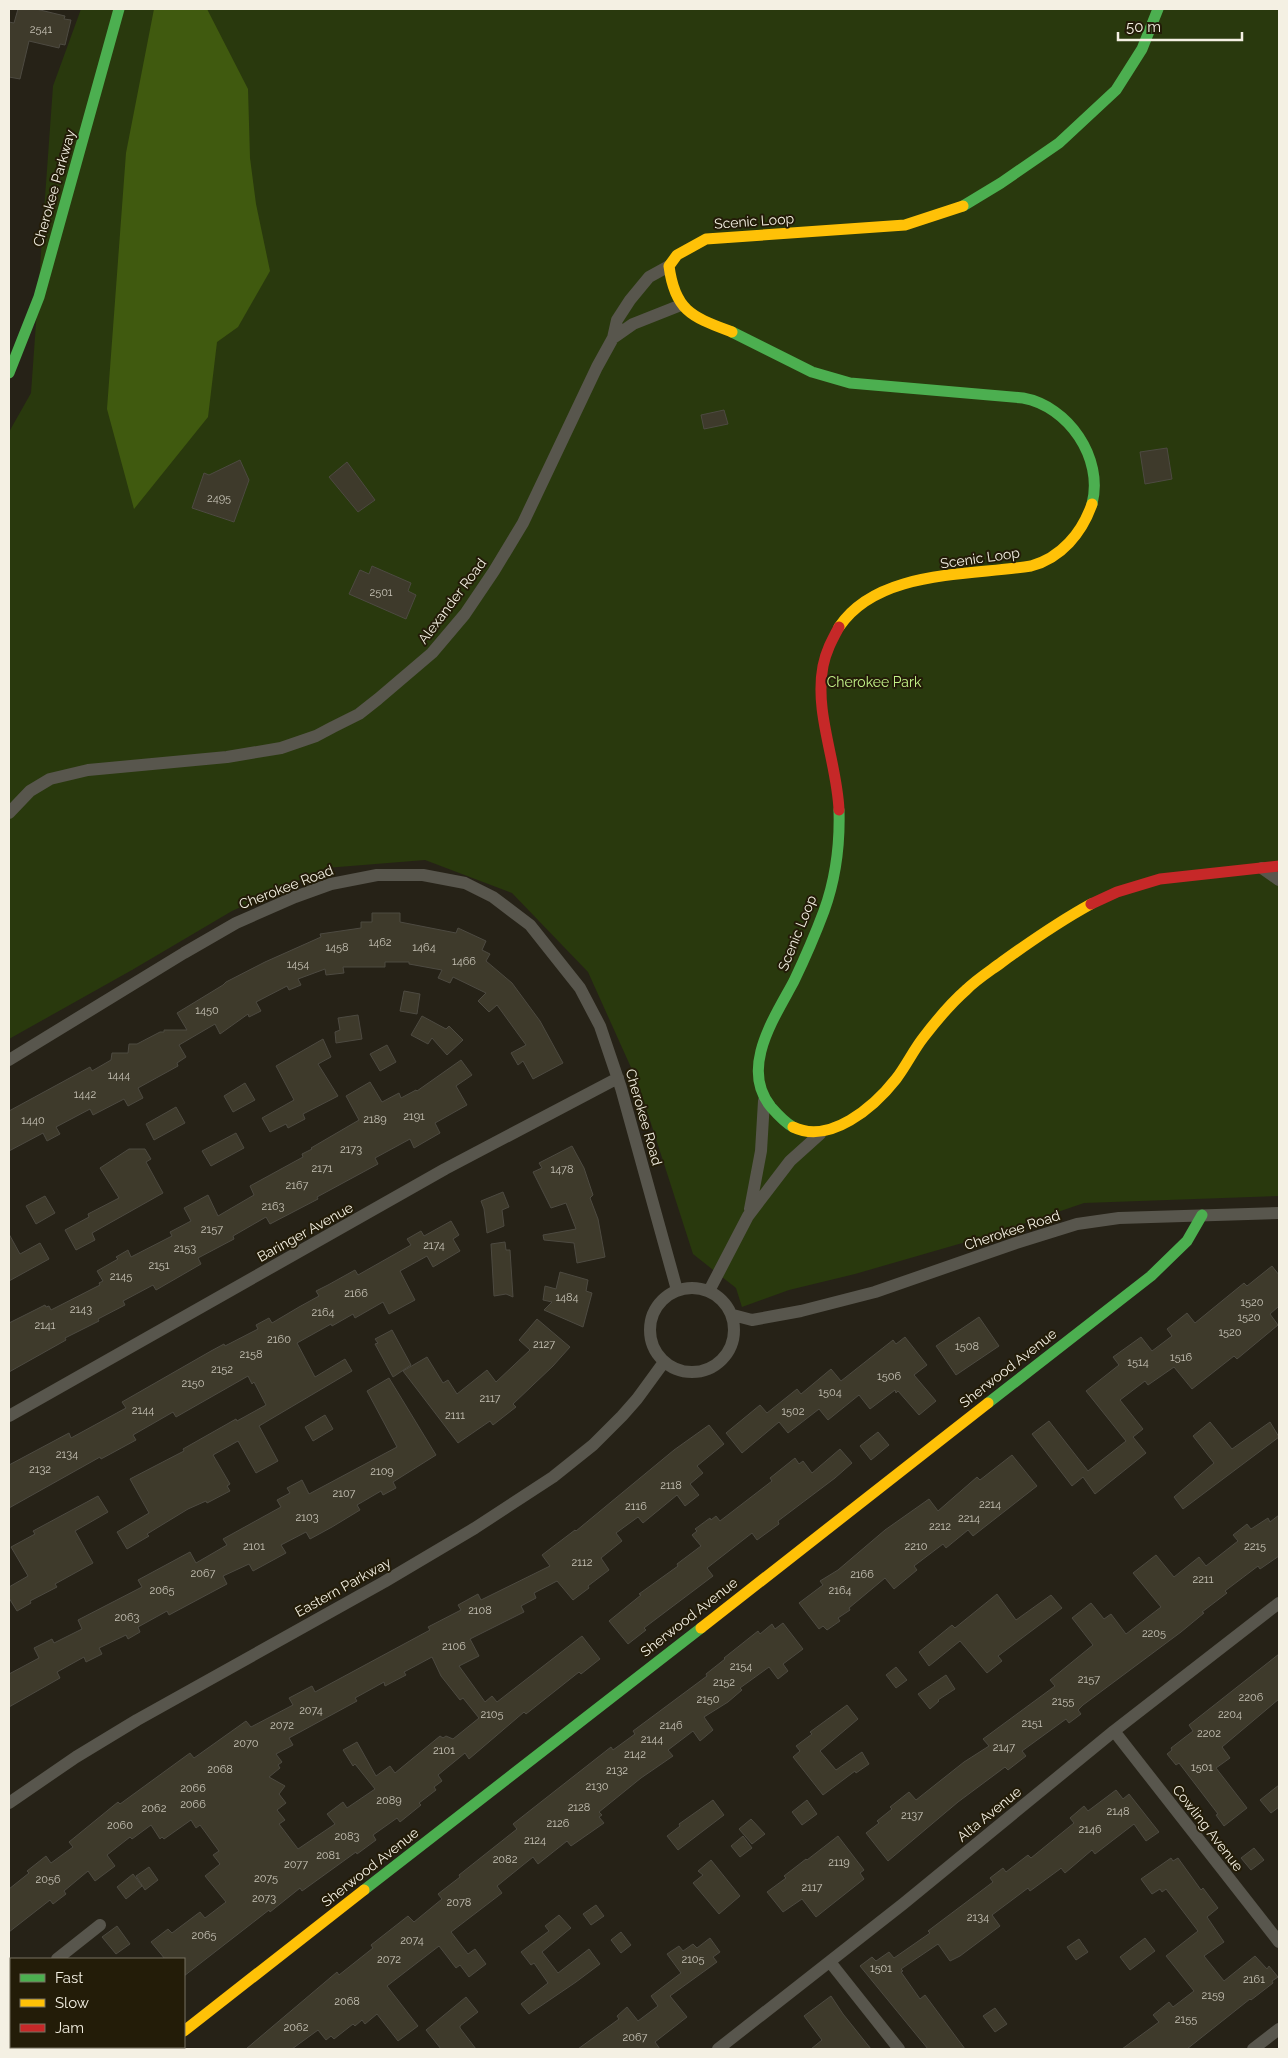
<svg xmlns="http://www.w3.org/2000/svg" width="1288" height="2058" viewBox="0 0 1288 2058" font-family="Raleway,sans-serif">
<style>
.green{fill:#29390d}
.forest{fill:#405a0f}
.building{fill:#3e3a2b;stroke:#4d4a41;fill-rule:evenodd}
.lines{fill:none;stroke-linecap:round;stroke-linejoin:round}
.street{stroke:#58564d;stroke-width:12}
.fast{stroke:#4caf50;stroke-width:11}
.slow{stroke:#ffc107;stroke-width:11}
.jam{stroke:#c62828;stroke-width:11}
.labels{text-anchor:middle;stroke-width:4;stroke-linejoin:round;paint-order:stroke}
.number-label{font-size:11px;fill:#c6c2b5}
.street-label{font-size:14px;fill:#f4f0e3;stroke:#231c08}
.park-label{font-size:14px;fill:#c3f389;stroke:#231c08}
</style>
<rect width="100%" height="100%" fill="#262217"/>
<path class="green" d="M81,9h1198v1187l-195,7 -94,32 -135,39 -66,16 -47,17 -6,-19 -43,-34 -55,-171 -50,-111 -76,-79 -87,-33 -99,8 -94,43 -100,59 -123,69v-607l22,-39 22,-307z"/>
<path class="forest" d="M154,9h53l41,80 2,69 6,46 14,67 -32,56 -21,15 -9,75 -74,92 -27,-100 19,-256z"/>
<path class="building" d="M18,9h18l29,7 -1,3 7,1 -6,25 -5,-1 -1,4 -30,-7 -9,38 -11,-2v-55l5,1z
M724,410l4,14 -24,5 -3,-14z
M1167,448l5,31 -27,5 -5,-32z
M240,460l9,20 -15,42 -42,-14 12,-35 5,2z
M347,462l28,38 -17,12 -29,-35z
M372,566l39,17 -3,8 8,4 -10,24 -57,-25 11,-24 9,4z
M372,913h28v9l56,11 2,-5 28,13 -4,9 8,4 -4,7 26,22 28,38 23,42 -30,16 -10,-18 -5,4 -7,-12 15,-8 -29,-40 -8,7 -11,-11 8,-8 -33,-16 -3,6 -12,-5 4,-8 -33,-6v-2h-24v5h-42l1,6 -18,2 -1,-6 -27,10 3,6 -12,5 -2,-4 -31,16 5,9 -12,6 -1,-3 -28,20 -5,-10 -36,21 7,12 -9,6 1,3 -40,22 5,10 -15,8 -4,-7 -31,16 -3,-6 -34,18 4,7 -13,7 -4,-8 -34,18v-40l81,-44 2,4 19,-11 1,-7h16l1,-9h8l23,-12h4v-2h23l-10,-17 46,-28 3,-3 39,-20 56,-25 -1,-3 41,-6v-6h11z
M404,991l16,3 -3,20 -17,-3z
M358,1015l4,24 -26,4 -1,-11 5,-2 -2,-12z
M422,1016l24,13 3,-3 14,14 -16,15 -15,-17 -4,6 -17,-9z
M323,1039l8,18 -13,7 20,32 -35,18 2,5 -17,9 -2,-4 -16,8 -8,-14 32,-18 -18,-34z
M387,1045l9,17 -16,9 -10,-17z
M461,1060l11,15 -16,11 11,19 -32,18 5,10 -26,15 -4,-9 -35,19 3,6 -61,33 1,2 -48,25 -4,-7 -33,19 1,3 -36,19 3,6 -19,11 -26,15 -3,-5 -30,16 2,4 -27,14 1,2 -34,17 1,2 -57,32v-49l36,-18 1,2 3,-1 2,4 49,-25 -1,-2 4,-2 -6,-10 21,-12 -2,-2 12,-7 3,7 41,-21 -2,-4 21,-11 -7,-13 24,-13 10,21 36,-21 -4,-9 53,-29 -1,-3 10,-5 -1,-1 48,-28 -13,-24 24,-14 12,20 17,-9 2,5 15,-8 1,1z
M245,1083l10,17 -22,12 -9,-16z
M176,1107l9,16 -31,17 -8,-16z
M236,1133l8,15 -33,18 -9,-15z
M572,1146l12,22 9,27 -3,3 8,21 7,38 -28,6 -3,-20 -30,-3 -1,-5 33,-6 -10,-26 -15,5 -18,-36 9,-4 -3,-5z
M129,1149h16l6,10 -5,3 17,31 -71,40 3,7 -19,10 -11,-20 24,-13 -1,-3 31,-16 -19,-30z
M503,1192l6,15 -7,3 2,16 -17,7 -3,-24 -3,-8z
M45,1196l10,17 -19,11 -10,-18z
M451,1221l8,14 -6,4 7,12 -27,16 -6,-11 -27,15 15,29 -26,14 -6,-12 -28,16 -2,-4 -21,12 -1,-2 -34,19 18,34 30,-18 7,12 -93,55 19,35 -22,12 -18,-32 -25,14 17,29 -3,2 3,5 -23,12 -1,-2 -18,8 -41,25 2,2 -22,13 -10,-17 32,-19 -19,-34 54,-28 -1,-2 53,-30 1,2 29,-16 -12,-23 -2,2 -4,-8 -72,41 -3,-5 -40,23 3,5 -35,19 -1,-2 -91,51v-43l60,-32 2,5 55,-30 -4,-6 89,-51 13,-7 1,2 33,-17 -2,-4 13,-7 3,5 27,-16 20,-11 -3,-5 12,-6 27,-15 3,5 53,-30 -4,-6 14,-8 3,5z
M9,1234l11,20 20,-11 9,16 -40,22z
M505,1242l1,8h4l3,47 -7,-3 -12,2 -3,-52z
M1272,1266l7,9v31l-9,8 8,11 -41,34 -3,-3 -42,33 -18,-22 -26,18 -3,-4 -25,19 23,29 -10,8 13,16 -51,41 -12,-17 -11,9 -40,-52 17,-13 39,50 38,-30 -40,-50 33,-26 -6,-8 28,-20 11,14 20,-15 -5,-7 20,-16 8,10 49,-40 3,3z
M560,1272l28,8 -2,11 6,2 -9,34 -39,-17 8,-8 -9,-2 2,-14 11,3z
M979,1317l20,29 -43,29 -20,-29z
M537,1319l33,28 -17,19 -40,38 3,3 -23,18 -3,-4 -32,22 -55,-72 24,-14 16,26 5,-3 9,14 30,-24 9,12 34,-32 -11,-10z
M392,1330l19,35 -18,12 -18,-33 3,-1 -3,-4z
M905,1337l22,28 -13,10 22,26 -17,14 -21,-24 -2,2 -1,-3 -25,19 -11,-14 -31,25 -9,-11 -31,24 -9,-11 -37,31 -16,-20 34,-28 7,8 30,-24 4,5 30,-25 10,12 52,-41 3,4z
M389,1378l47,77 -43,27 3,6 -13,7 -2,-4 -24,14 3,5 -28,17 -22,12 -4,-7 -25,13 5,8 -33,18 -4,-7 -26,12 4,8 -58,31 -2,-4 -29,16 2,5 -12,7 -2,-4 -27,13 3,6 -16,8 -2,-5 -27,15 3,6 -51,29v-33l30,-16 -5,-10 18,-9 2,4 28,-14 -4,-9 64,-33 -4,-7 52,-28 6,11 31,-18 -4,-6 58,-32 -4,-7 13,-7 -3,-5 15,-8 7,14 88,-47 -30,-56z
M325,1415l8,14 -20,12 -8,-14z
M1210,1422l22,27 38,-27 9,15 -96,72 -9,-12 40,-34 -21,-27z
M709,1425l15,19 -27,22 6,7 -13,11 9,11 -14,11 -8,-11 -34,28 -5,-6 -22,16 6,8 -21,17 8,12 -21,16 1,2 -16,12 -16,-19 -23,12 2,5 -15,8 3,6 -54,27 9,17 -20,10 26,36 7,-6 5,6 85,-66 18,23 -19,15 -2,-2 -53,42 -2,-2 -55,47 -4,-6 -27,22 4,6 -8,6 2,3 -17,13 2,2 -21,17 -3,-4 -24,17 3,5 -19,14 -1,-2 -54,39 -2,-3 -30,24 -1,-2 -85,66v-17h-19l-14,-17 17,-13 4,4 28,-21 5,6 21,-16 -21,-26 15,-12 -7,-9 6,-4 -19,-26 -4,3 -5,-8 -27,19 -2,-2 -2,2 -9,-14 -19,14 -2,-2 -23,18 8,11 -20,15 -7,-10 -24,20 2,3 -13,10 -3,-4 -41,32v-43l20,-16 -2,-2 19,-15 5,7 22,-16 -4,-5 49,-40 2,2 70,-51 4,5 52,-37 5,6 42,-22 -4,-7 23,-12 3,6 115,-62 -2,-3 33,-17 -3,-5 20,-11 3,6 69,-34 -8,-11 33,-25 1,1 98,-81zM432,1657l9,19 19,24 3,-2 16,20 -26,21 -7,-3 -3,2 -3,-2 -45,37 -5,-7 -14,10 -19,-34 -14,8 10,16 2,-2 20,25 -28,19 -4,-6 -16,12 8,10 -37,25 -19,-25 6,-4 -8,-10 9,-7 -7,-9 6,-8 -16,-9 11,-9 -2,-3 4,-3 -6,-8 17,-9 -4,-7 68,-37 -2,-3 29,-16 1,4 21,-11 -2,-3z
M878,1432l11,13 -18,15 -11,-14z
M840,1449l12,14 -17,15 -57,43 1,3 -22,16 -5,-7 -45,35 6,8 -69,52 2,2 -18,14 -19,-23 32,-26 -2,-1 39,-28 -1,-2 24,-18 -9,-11 5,-4 -2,-2 15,-11 1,2 5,-4 4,5 52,-40 -2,-3 25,-20 4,6 4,-3 9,12z
M1012,1455l25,31 -64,50 -5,-6 -22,18 -3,-4 -29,22 3,4 -23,19 -9,-11 -36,30 1,2 -12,8 2,3 -13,9 -4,-4 -4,3 -20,-26 24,-18 -3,-4 18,-11 47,-40 44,-31 9,12 39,-34 3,3z
M98,1496l10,16 -33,19 18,32 -38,21 2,3 -27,14 1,2 -14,8 -8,-13v-11l19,-11 -17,-29 24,-13 -2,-3z
M1279,1515v41l-19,13 -2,-3 -33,25 2,2 -25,19 2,1 -23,19 -98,73 -5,5 3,4 -12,9 -3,-4 -44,32 4,5 -18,14 -3,-3 -47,35 -70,59 -22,-28 13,-10 -2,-2 15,-12 -2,-2 19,-15 7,8 48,-38 25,-16 -6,-7 72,-53 -5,-6 43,-35 -21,-27 19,-15 13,16 7,-5 15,20 35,-27 -28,-34 23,-18 18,22 25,-20 7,9 32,-25 -5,-6 14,-11 4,5 17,-11 2,4z
M997,1594l19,26 35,-25 11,13 -64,48 4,5 -15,12 -27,-32 -31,25 -10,-14 33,-27 3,3z
M783,1623l20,26 -20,15 5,7 -10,8 -9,-12 -29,21 2,2 -14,12 -24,15 9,13 -13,11 -7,-10 -25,19 5,6 -32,22 -42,34 3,3 -3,2 5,6 -33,23 -4,-5 -29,23 -5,-7 -36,29 5,7 -51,39 17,22 7,-5 11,15 -17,13 -9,-12 -4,3 -17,-22 -52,40 31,40 -20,15 -21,-27 -12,10 -3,-4 -7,6 -2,-2 -19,15 -3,-3 -5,4 -8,-10 -26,19h-46l91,-77 2,3 34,-27 -2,-3 37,-29 6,6 28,-23 -4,-5 22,-17 -1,-2 58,-46 -4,-5 19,-15 79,-62 2,3 22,-16 -2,-3 74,-55 -1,-2 19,-15 -1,-1 34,-27 2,3 12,-10 3,5z
M1279,1654v45l-57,48 8,11 -14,10 31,40 -23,18 -8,-11 2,-1 -39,-51 -3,2 -9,-11 5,-4 -1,-2 22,-17 -4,-6z
M896,1667l11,13 -11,8 -10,-13z
M946,1675l9,14 -17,11 1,1 -9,8 -12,-15z
M847,1705l11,14 -38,32 16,19 26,-18 7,12 -13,9 -1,-2 -32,24 -30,-38 7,-6 -4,-5 16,-12 -2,-2z
M1279,1785v22l-8,6 -11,-13z
M1116,1790l7,9 6,-5 30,38 -13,9 -12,-17 -39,30 -3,-4 -27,23 -4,-5 -1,1 -30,22 -2,-3 -36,27 8,11 -40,30 -10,5 -12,-17 -37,25 2,2 -2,1 19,27 5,-4 40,54h-37l-68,-83 12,-9 4,4 13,-9 5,6 36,-25 -2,-2 65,-49 -3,-4 13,-10 3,4 22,-17 3,3 43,-35 -4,-5 14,-12 4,5z
M713,1800l11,15 -46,35 -11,-14 13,-10 -1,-2z
M807,1800l10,14 -15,11 -10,-13z
M751,1819l14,15 -13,10 -13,-15z
M743,1836l9,12 -12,9 -9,-11z
M838,1836l26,34 -4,3 4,6 -48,38 -14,-18 -19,13 -16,-20 19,-14 -2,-2 22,-17 1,1z
M1254,1848l10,12 -13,10 -10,-12z
M1171,1858l2,3 5,-3 23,32 2,-2 15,20 -11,9 17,25 -20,14 20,25 31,-25 12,13 2,-3 9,11 -6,4 1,2 -22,17 -1,-1 -63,50h-65l37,-27 -6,-7 16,-13 4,5 21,-16 -28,-35 32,-25 -32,-42 -4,3 -2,-3 -8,5 -11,-15z
M711,1860l29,36 -21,18 -26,-31 10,-8 -5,-4z
M149,1867l9,13 -13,10 -9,-14z
M133,1874l9,12 -16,13 -9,-12z
M596,1905l8,11 -13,9 -8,-11z
M559,1915l12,13 -29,24 16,21 31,-24 11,15 -24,18 -47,32 -8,-10 27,-21 -14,-20 -3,2 -10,-13 28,-21 -4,-5z
M117,1926l13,18 -14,10 -14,-17z
M621,1932l10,13 -10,8 -10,-13z
M710,1938l10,14 -7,5 4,5 -47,34 17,21 -32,25 5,7h-82l41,-30 -2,-3 10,-9 11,14 20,-15 -7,-10 30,-23 -14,-19 12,-8 4,5 10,-7 4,4z
M1145,1938l10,13 -25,19 -10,-13z
M1079,1939l9,13 -12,8 -9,-13z
M831,1996l12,18 28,35h-60l11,-9 -18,-24z
M466,1997l12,15 -18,14v2l16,21h-35l-15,-19z
M995,2008l12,16 -12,8 -12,-16z"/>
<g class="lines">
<path class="street" d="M613,338l20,-14 48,-19
M9,813l21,-22 20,-12 38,-9 139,-13 54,-9 35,-12 17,-9 26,-13 19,-15 54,-46 33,-39 29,-43 29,-48 74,-156 16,-29 4,-18 13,-20 19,-23 20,-11
M1262,868l17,12
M9,1060l175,-107 52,-30 59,-26 36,-13 46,-9h46l42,8 28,14 37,28 50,63 20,38 21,62 56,202
M750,1209l11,-58 3,-50
M650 1330a42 42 0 1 1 84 0a42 42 0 1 1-84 0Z
M709,1291l39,-75 42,-55 30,-27
M733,1315l19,5 49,-9 74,-19 141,-49 61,-19 42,-6 160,-5
M9,1416l436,-247 173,-91
M1114,1731l165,211
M9,1803l67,-46 61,-37 247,-138 91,-54 78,-51 40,-32 29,-29 15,-17 27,-37
M57,1959l43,-34
M830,1962l69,87
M9,1997l2,-2
M161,2049l3,-2
M718,2049l185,-145 211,-173 165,-128
M1253,2049l26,-20"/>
<path class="fast" d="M963,206l38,-23 58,-40 57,-53 26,-41 16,-40
M732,332l80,40 38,11 173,15c45,8 81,60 69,106
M9,373l30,-76 80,-288
M793,1127c-9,-5 -15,-12 -22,-20 -32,-39 4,-90 23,-126 11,-23 21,-46 30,-70 12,-33 16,-67 15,-101
M988,1403l163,-127 36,-35 15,-26
M364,1890l337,-262"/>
<path class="slow" d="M732,332c-39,-15 -57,-20 -63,-66l8,-11 29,-16 199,-14 58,-19
M839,627c39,-58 130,-51 192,-61 30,-8 51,-33 61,-62
M793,1127c37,18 81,-20 103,-48 10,-13 17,-28 27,-41 13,-17 27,-34 43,-48 11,-11 24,-19 36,-28 29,-21 58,-41 89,-58
M701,1628l287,-225
M184,2031l180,-141"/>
<path class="jam" d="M839,810c-2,-48 -25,-97 -16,-144 3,-15 9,-26 16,-39
M1091,904l26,-12 43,-13 119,-13"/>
</g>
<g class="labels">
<g class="number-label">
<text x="41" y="33">2541</text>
<text x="219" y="502">2495</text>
<text x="381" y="596">2501</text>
<text x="380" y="946">1462</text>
<text x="337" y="951">1458</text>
<text x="424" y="951">1464</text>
<text x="464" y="965">1466</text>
<text x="298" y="968">1454</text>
<text x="207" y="1014">1450</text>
<text x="119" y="1079">1444</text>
<text x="85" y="1098">1442</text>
<text x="414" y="1120">2191</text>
<text x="375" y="1123">2189</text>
<text x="33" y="1124">1440</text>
<text x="351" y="1153">2173</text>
<text x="322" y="1172">2171</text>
<text x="562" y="1173">1478</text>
<text x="297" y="1189">2167</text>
<text x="273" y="1210">2163</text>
<text x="212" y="1233">2157</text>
<text x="434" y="1249">2174</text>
<text x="185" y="1252">2153</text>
<text x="159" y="1269">2151</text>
<text x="121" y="1280">2145</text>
<text x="356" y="1297">2166</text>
<text x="567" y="1301">1484</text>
<text x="1252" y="1306">1520</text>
<text x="81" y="1313">2143</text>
<text x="323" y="1316">2164</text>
<text x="1249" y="1321">1520</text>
<text x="45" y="1329">2141</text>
<text x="1230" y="1336">1520</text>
<text x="279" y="1343">2160</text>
<text x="544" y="1348">2127</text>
<text x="967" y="1350">1508</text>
<text x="251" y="1358">2158</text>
<text x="1181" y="1361">1516</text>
<text x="1138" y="1366">1514</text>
<text x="222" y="1373">2152</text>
<text x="889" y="1380">1506</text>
<text x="193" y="1387">2150</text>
<text x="830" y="1396">1504</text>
<text x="490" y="1402">2117</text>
<text x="143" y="1414">2144</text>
<text x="793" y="1415">1502</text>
<text x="455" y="1419">2111</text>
<text x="67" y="1458">2134</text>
<text x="40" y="1473">2132</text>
<text x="382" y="1475">2109</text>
<text x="671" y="1489">2118</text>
<text x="344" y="1497">2107</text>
<text x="990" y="1508">2214</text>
<text x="636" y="1510">2116</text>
<text x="307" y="1521">2103</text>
<text x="969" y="1522">2214</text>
<text x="940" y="1530">2212</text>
<text x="254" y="1550">2101</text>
<text x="916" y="1550">2210</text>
<text x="1255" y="1550">2215</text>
<text x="582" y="1566">2112</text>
<text x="203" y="1577">2067</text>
<text x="862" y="1578">2166</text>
<text x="1203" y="1583">2211</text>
<text x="162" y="1594">2065</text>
<text x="840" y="1594">2164</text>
<text x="480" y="1614">2108</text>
<text x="127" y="1621">2063</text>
<text x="1154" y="1637">2205</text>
<text x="454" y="1650">2106</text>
<text x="741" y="1670">2154</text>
<text x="1089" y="1683">2157</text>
<text x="724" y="1686">2152</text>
<text x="1251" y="1701">2206</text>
<text x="708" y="1703">2150</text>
<text x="1063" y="1705">2155</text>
<text x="311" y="1714">2074</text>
<text x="492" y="1718">2105</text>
<text x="1230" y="1718">2204</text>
<text x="1032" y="1727">2151</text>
<text x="282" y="1729">2072</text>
<text x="671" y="1729">2146</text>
<text x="1209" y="1737">2202</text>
<text x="652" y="1743">2144</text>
<text x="246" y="1747">2070</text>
<text x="1004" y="1751">2147</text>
<text x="444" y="1754">2101</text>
<text x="635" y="1758">2142</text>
<text x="1202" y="1771">1501</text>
<text x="220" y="1773">2068</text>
<text x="617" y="1774">2132</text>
<text x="597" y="1790">2130</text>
<text x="193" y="1792">2066</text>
<text x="389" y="1804">2089</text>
<text x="193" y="1808">2066</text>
<text x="579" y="1811">2128</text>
<text x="154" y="1812">2062</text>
<text x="1118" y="1815">2148</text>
<text x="912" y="1819">2137</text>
<text x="558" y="1827">2126</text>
<text x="120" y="1829">2060</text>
<text x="1090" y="1833">2146</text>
<text x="347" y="1840">2083</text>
<text x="535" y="1844">2124</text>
<text x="328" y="1859">2081</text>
<text x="505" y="1863">2082</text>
<text x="839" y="1866">2119</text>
<text x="296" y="1868">2077</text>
<text x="266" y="1882">2075</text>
<text x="48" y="1883">2056</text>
<text x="812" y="1891">2117</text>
<text x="264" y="1902">2073</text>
<text x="459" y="1906">2078</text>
<text x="978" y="1921">2134</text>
<text x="204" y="1939">2065</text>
<text x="412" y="1944">2074</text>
<text x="389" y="1963">2072</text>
<text x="693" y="1963">2105</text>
<text x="881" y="1972">1501</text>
<text x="1254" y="1983">2161</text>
<text x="1213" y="1999">2159</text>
<text x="347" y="2005">2068</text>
<text x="1186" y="2023">2155</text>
<text x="296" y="2031">2062</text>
<text x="635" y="2041">2067</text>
</g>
<g class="street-label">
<text transform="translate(54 188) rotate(-74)" y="5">Cherokee Parkway</text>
<text transform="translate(754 221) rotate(-4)" y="5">Scenic Loop</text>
<text transform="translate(980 558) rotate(-8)" y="5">Scenic Loop</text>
<text transform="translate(452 601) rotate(-53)" y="5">Alexander Road</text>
<text transform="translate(286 887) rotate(-21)" y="5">Cherokee Road</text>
<text transform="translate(797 933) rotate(-68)" y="5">Scenic Loop</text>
<text transform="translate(644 1117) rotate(74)" y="5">Cherokee Road</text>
<text transform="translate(1012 1230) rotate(-18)" y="5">Cherokee Road</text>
<text transform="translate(305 1232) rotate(-29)" y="5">Baringer Avenue</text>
<text transform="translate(1008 1368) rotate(-38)" y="5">Sherwood Avenue</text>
<text transform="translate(343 1587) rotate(-29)" y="5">Eastern Parkway</text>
<text transform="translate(689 1617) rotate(-38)" y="5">Sherwood Avenue</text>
<text transform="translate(989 1814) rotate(-39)" y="5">Alta Avenue</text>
<text transform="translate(1208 1828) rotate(52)" y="5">Cowling Avenue</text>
<text transform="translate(370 1867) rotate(-38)" y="5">Sherwood Avenue</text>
</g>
<g class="park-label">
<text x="874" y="687">Cherokee Park</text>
</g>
</g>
<rect width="1288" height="2058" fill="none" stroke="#f4f0e3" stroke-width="20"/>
<rect x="10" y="1958" width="175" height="90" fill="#231c08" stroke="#777160"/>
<rect x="20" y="1974" width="25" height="8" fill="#4caf50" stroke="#777160"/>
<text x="55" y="1983" font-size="15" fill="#f4f0e3">Fast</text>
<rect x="20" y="1999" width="25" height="8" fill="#ffc107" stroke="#777160"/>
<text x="55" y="2008" font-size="15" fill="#f4f0e3">Slow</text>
<rect x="20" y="2024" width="25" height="8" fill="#c62828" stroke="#777160"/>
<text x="55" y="2033" font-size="15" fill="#f4f0e3">Jam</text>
<path d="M1118 32v8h124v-8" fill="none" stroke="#f4f0e3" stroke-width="2.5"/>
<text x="1126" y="32" font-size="15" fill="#f4f0e3" stroke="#231c08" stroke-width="4" paint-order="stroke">50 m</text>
</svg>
